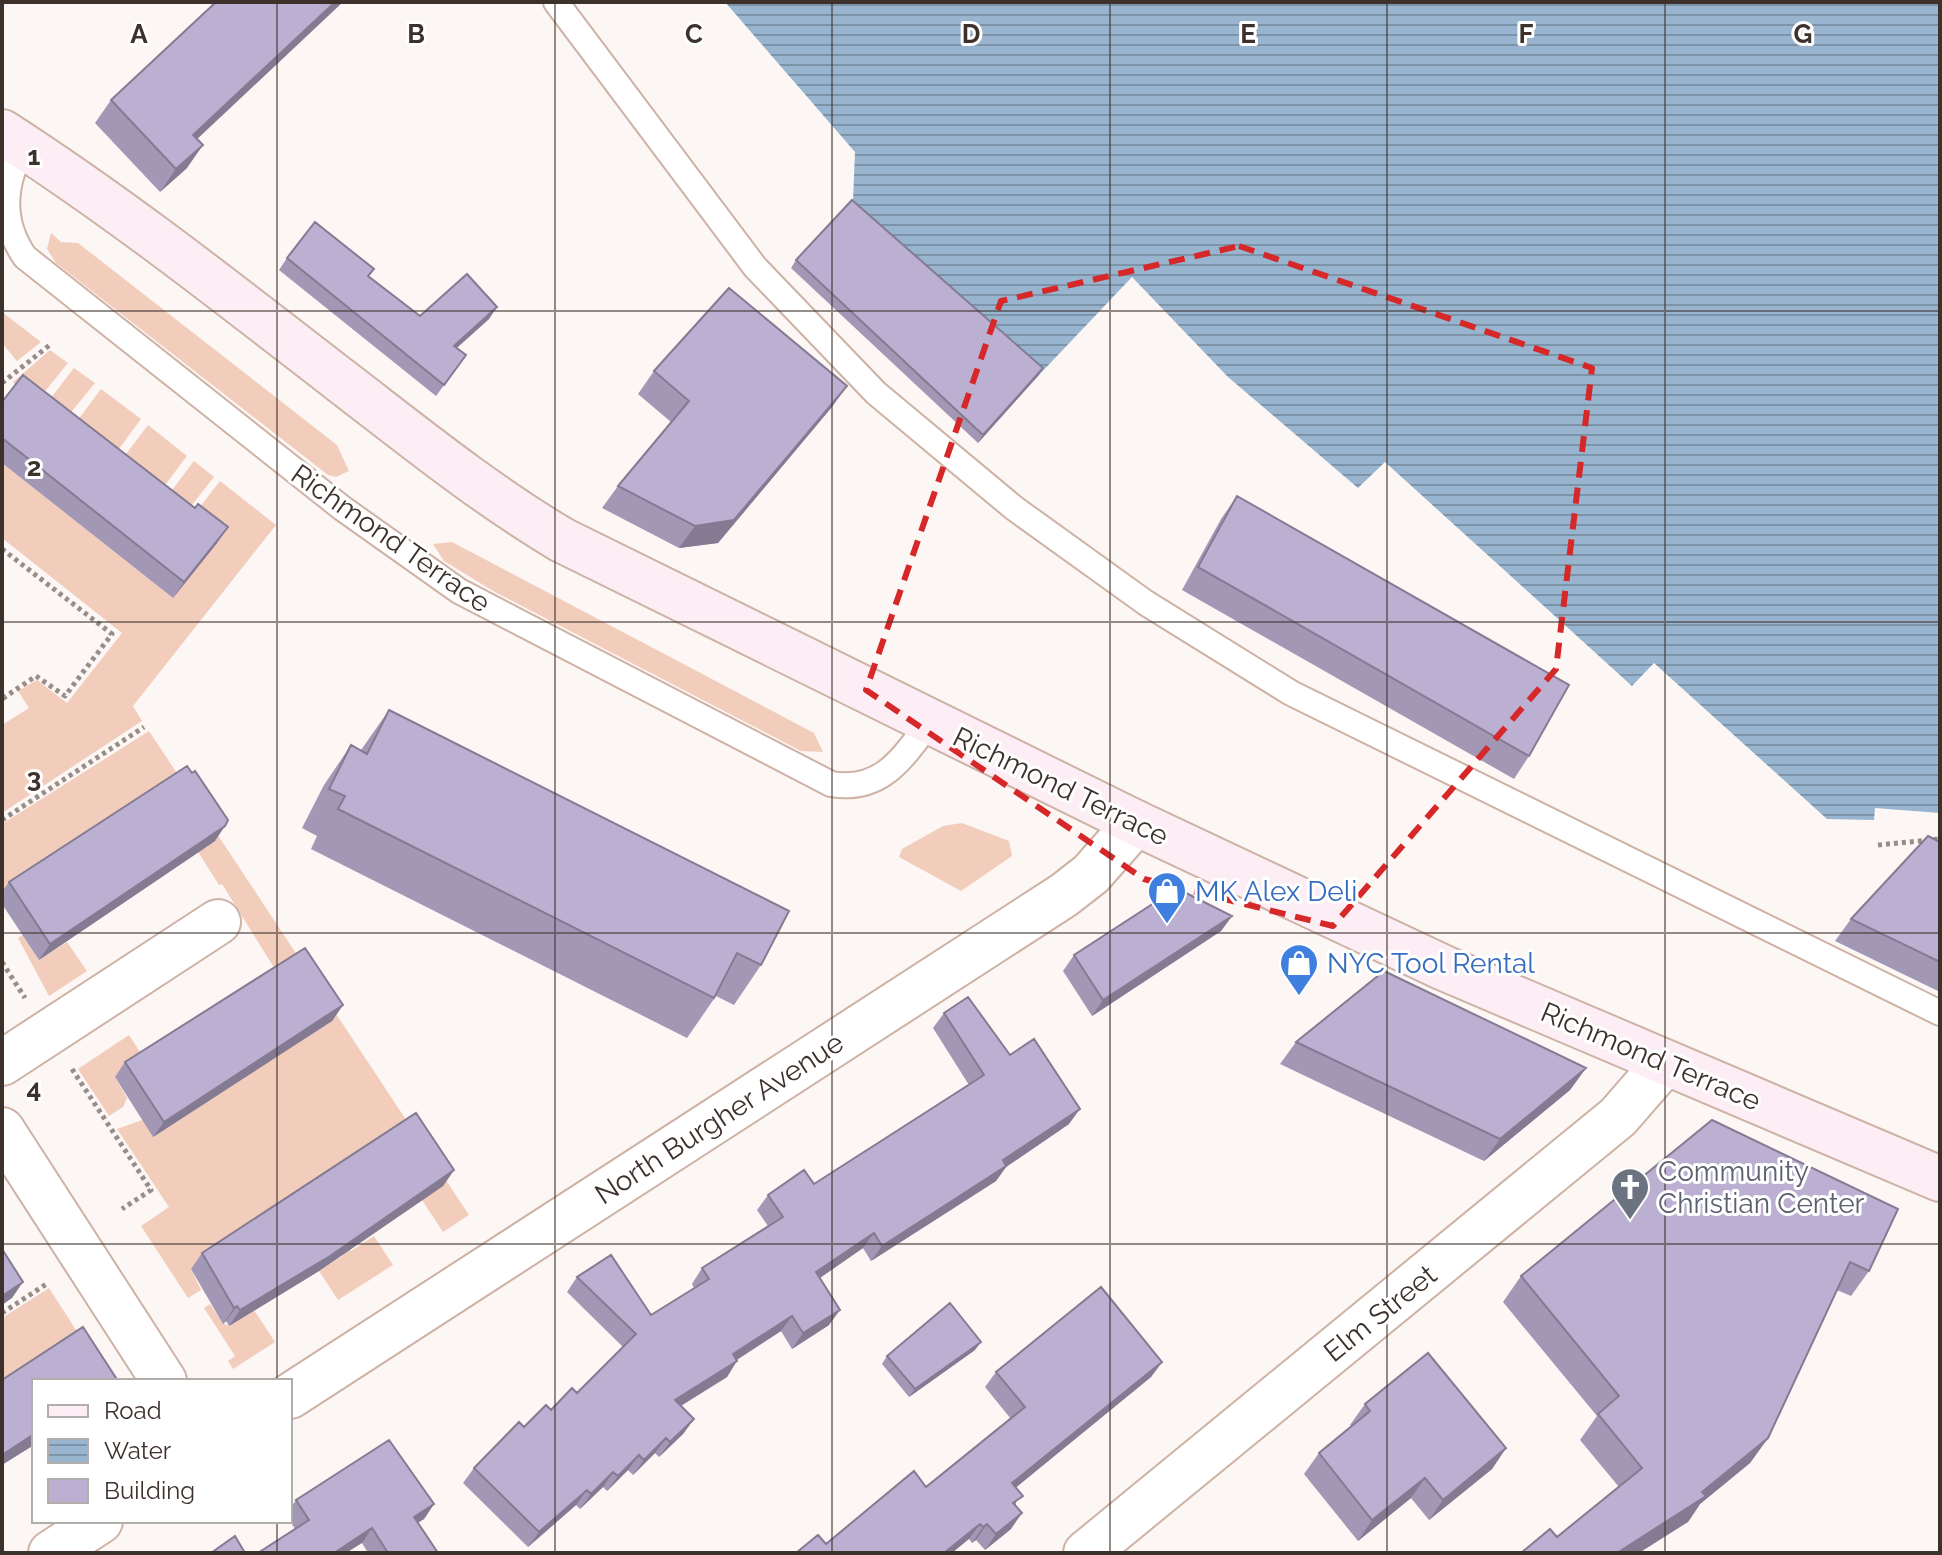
<svg xmlns="http://www.w3.org/2000/svg" width="1942" height="1555" viewBox="0 0 1942 1555" font-family="Raleway,sans-serif">
<style>
.grass{fill:#f2cdbc}
.water{fill:url(#water-rules)}
.lines{fill:none;stroke-linecap:round;stroke-linejoin:round}
.service-casing{stroke:#cdb2a5;stroke-width:28}
.minor-casing{stroke:#cdb2a5;stroke-width:48}
.secondary-casing{stroke:#cdb2a5;stroke-width:48}
.path{stroke:#978e8a;stroke-width:5;stroke-dasharray:4 4;stroke-linecap:butt}
.service{stroke:#fff;stroke-width:24}
.minor{stroke:#fff;stroke-width:44}
.secondary{stroke:#fceef4;stroke-width:44}
.wall{fill:#a297b5}
.shaded-wall{fill:#847b93}
.building{fill:#bcb0d2;stroke:#847b93;stroke-width:2}
.marked{fill:none;stroke:#d62828;stroke-width:6;stroke-dasharray:16 10;stroke-linejoin:round}
.grid{fill:none;stroke:#3d312c;stroke-width:2;stroke-opacity:0.55}
.labels{text-anchor:middle;stroke-width:6;stroke-linejoin:round;paint-order:stroke}
.street-label{font-size:28px;fill:#3d312c;stroke:#fff}
.shop-label{font-size:28px;fill:#366cbe;stroke:#fff;text-anchor:start}
.worship-label{font-size:28px;fill:#5b616d;stroke:#fff;text-anchor:start}
.grid-label{font-size:26px;text-anchor:middle;font-weight:bold;fill:#3d312c;stroke:#fff;stroke-width:6;stroke-linejoin:round;paint-order:stroke}
</style>
<defs>
<pattern id="water-rules" width="6" height="5" patternUnits="userSpaceOnUse" patternTransform="scale(2)"><rect width="6" height="5" fill="#98b4ce"/><path d="M0 2.5h6" fill="none" stroke="#7d93a7"/></pattern>
</defs>
<rect width="100%" height="100%" fill="#fcf6f4"/>
<path class="grass" d="M51,233l10,9 17,1 259,202 12,26 -13,6 -8,-2 -272,-212 -9,-14z
M2,312l39,30 -24,19 -15,-18z
M50,350l18,13 -35,43 -31,-2 15,-18 -4,-4z
M74,368l21,15 -36,44 -19,-15z
M101,389l40,30 -34,46 -39,-32z
M148,425l39,31 -34,45 -39,-31z
M194,461l20,16 -35,44 -19,-15z
M2,463l171,135 16,-77 31,-40 56,44 -143,181 9,15 -140,92v-88l27,-17 -11,-17 19,-11 30,23 55,-70 -120,-95z
M452,542l362,191 9,19 -22,-1 -308,-160 -49,-30 -11,-17z
M149,731l320,484 -26,17 -21,-32 -231,69 10,21 -13,8 -47,-72 28,-19 -52,-78 25,-9 12,17 124,-163 -56,-90 -3,1 -21,-33 -196,43v-71z
M962,823l47,18 3,15 -51,35 -62,-34 3,-8 41,-23z
M23,935l16,25 28,-18 20,29 -38,25 -31,-58z
M129,1035l15,23 -29,19 12,21 -4,9 -14,9 -31,-47z
M374,1236l19,29 -55,35 -19,-29 23,-15 -1,-3 7,-5 3,3z
M49,1288l45,70 -92,32v-72z
M210,1304l13,19 6,3 25,-16 21,32 -42,27 -5,-8 7,-5 -31,-48z"/>
<path class="water" d="M725,2h1215v811l-65,-5 -1,12 -47,-1 -173,-156 -22,23 -247,-224 -27,26 -130,-111 -96,-100 -94,99 -185,-175 2,-49z"/>
<g class="lines">
<defs>
<path id="service" d="M556,2l199,265 121,126 138,115 132,95 145,90 649,320
M24,146c-21,38 -24,75 1,111l317,251 117,83 372,193c51,9 72,-27 99,-62"/>
<path id="minor" d="M2,1063l216,-141
M2,1130l162,251
M290,1396l774,-501 27,-21 45,-51
M51,1553l49,-32
M1086,1553l532,-436 47,-54"/>
<path id="secondary" d="M2,132c118,76 227,162 338,248 73,56 143,113 222,160l574,283 308,145 496,211"/>
</defs>
<use href="#service" class="service-casing"/>
<use href="#minor" class="minor-casing"/>
<use href="#secondary" class="secondary-casing"/>
<path class="path" d="M2,383l49,-39
M2,549l110,85 -47,62 -29,-20 -34,23
M2,820l142,-93
M1878,845l62,-6
M2,962l23,36
M72,1069l79,121 -29,19
M2,1313l46,-30"/>
<use href="#service" class="service"/>
<use href="#minor" class="minor"/>
<use href="#secondary" class="secondary"/>
</g>
<path class="wall" d="M111,100l86,39 -10,29 -27,24 -65,-69z
M287,258l82,19 51,39 69,3 -32,29 9,7 -30,41 -157,-126z
M796,260l242,116 -60,67 -187,-175z
M654,371l193,15 -16,22 -113,135 -39,5 -77,-40 16,-22 53,-64 -33,-28z
M2,402l215,141 -44,55 -171,-135z
M1237,496l292,260 -15,23 -332,-189 39,-71z
M389,710l372,255 -27,40 -18,-9 -29,42 -376,-189 6,-13 -15,-8 22,-43 27,-40 10,5z
M215,841l-176,119 -37,-56v-12l7,-10z
M1940,842v150l-105,-51 16,-22z
M1232,916l-11,15 -129,85 -29,-45 11,-16z
M343,1005l-11,16 -179,116 -38,-60 10,-15z
M944,1013l66,42 59,69 -63,43 -10,14 -125,80 -8,-13 -43,30 9,47 -37,24 -11,-18 -44,29 -10,17 -46,29 13,13 -11,15 -24,23 -4,-4 -22,22 -5,-5 -21,21 -4,-4 -23,22 -4,-4 -48,42 -65,-64 11,-15 50,-41 53,-34 46,-46 -56,-55 10,-15 74,38 43,-27 -2,-4 10,-16 66,-42 -11,-16 11,-15 46,-11 155,-99 -36,-57z
M1296,1042l290,26 -16,22 -86,71 -204,-97z
M454,1170l-11,16 -124,85 -90,55 -3,-5 -3,3 -32,-55 11,-16z
M1898,1209l-29,62 -18,25 -14,-6 -69,148 -18,25 -50,41 -12,18 -131,15 62,-50 -39,-47 17,-24 -94,-114 18,-26z
M975,1350l-66,47 -27,-33 5,-8z
M1162,1362l-11,15 -135,110v19l-5,23 -26,21 -9,-10 -4,3 -3,-4 -173,14 30,-9 100,-57 85,-68 -26,-32 11,-15z
M1365,1404l141,44 -14,21 -63,51 -18,-22 -53,43 -54,-67 15,-21 33,-27 -2,-1z
M296,1500l138,4 -10,15 -7,4 21,30h-70l-6,-10 -67,-14 -5,-8v-12z"/>
<path class="shaded-wall" d="M335,2h8l-166,156 16,-23z
M203,145l-16,23 -27,24 16,-23z
M497,307l-8,12 -43,38 8,-11z
M1043,368l-5,8 -60,67 5,-8z
M847,386l-16,22 -113,135 -39,5 16,-22z
M228,527l-11,16 -44,55 11,-16z
M225,826l-10,15 -176,119 11,-16z
M1232,916l-11,15 -129,85 11,-16z
M343,1005l-11,16 -179,116 11,-15z
M1586,1068l-16,22 -86,71 16,-22z
M1080,1109l-11,15 -63,43 -10,14 -125,80 11,-15 121,-86z
M454,1170l-11,16 -124,85 -90,55 11,-16z
M874,1233l-11,15 -58,40 11,-16z
M23,1282l-11,16 -10,7v-9z
M237,1306l-11,15 -3,3 11,-16z
M840,1310l-11,15 -37,24 11,-16z
M792,1316l-11,15 -59,38 11,-15z
M981,1342l-6,8 -66,47 6,-8z
M737,1361l-10,16 -63,39 11,-16z
M1162,1362l-11,15 -149,122 10,-16z
M694,1419l-11,15 -24,23 11,-15z
M34,1434v11l-32,20v-10z
M666,1438l-11,15 -22,22 11,-15z
M1768,1438l-18,25 -50,41 -12,18 -49,31h-22l85,-61z
M1506,1448l-14,21 -63,51 14,-20z
M639,1455l-11,15 -21,21 11,-15z
M613,1472l-10,15 -23,22 11,-15z
M1425,1478l-14,20 -53,43 14,-21z
M587,1490l-11,15 -48,42 11,-15z
M434,1504l-10,15 -21,13 11,-15z
M1022,1513l-11,16 -26,21 11,-16z
M980,1524l-11,15 -17,14h-8z
M987,1524l-11,16 -4,3 11,-16z
M372,1528l-10,15 -16,10h-12z"/>
<path class="building" d="M216,2h119l-142,133 10,10 -27,24 -65,-69z
M852,200l191,168 -60,67 -187,-175z
M315,222l59,47 -6,7 52,40 47,-42 30,33 -43,39 12,9 -22,30 -157,-127z
M729,288l118,98 -113,134 -39,6 -77,-40 71,-85 -35,-30z
M23,375l172,133 3,-4 30,23 -44,55 -182,-144v-36z
M1237,496l332,189 -40,71 -331,-189z
M389,710l400,201 -28,54 -24,-12 -23,45 -376,-189 7,-13 -16,-7 22,-44 16,9z
M187,766l5,7 3,-2 33,49 -3,6 -175,118 -41,-62z
M1928,836l12,6v120l-89,-43z
M1184,892l48,24 -129,84 -29,-45 94,-61z
M305,948l38,57 -179,117 -39,-60z
M1384,971l202,97 -86,71 -204,-97z
M968,997l42,58 24,-16 46,70 -77,51 3,6 -124,80 -8,-13 -58,39 24,38 -37,23 -11,-17 -59,38 4,7 -62,39 19,19 -24,23 -4,-4 -22,22 -5,-5 -21,21 -5,-4 -22,22 -4,-4 -48,42 -65,-64 45,-46 5,5 22,-22 5,5 21,-22 5,5 59,-59 -59,-57 34,-22 40,60 58,-36 -7,-11 81,-51 -15,-22 36,-25 10,14 170,-109 -40,-62z
M416,1113l38,57 -124,86 -90,54 -3,-4 -3,2 -32,-55z
M1712,1120l186,89 -29,62 -19,-9 -82,176 -66,54 4,4 -89,57h-96l29,-24 7,8 85,-69 -44,-54 21,-18 -98,-120z
M2,1249l21,33 -21,14z
M1101,1287l61,75 -150,121 11,13 -10,7 9,10 -26,21 -9,-10 -4,3 -3,-3 -36,29h-148l22,-18 8,9 88,-73 12,16 99,-80 -29,-35z
M950,1303l31,39 -66,47 -28,-33z
M83,1327l35,54h-84v53l-32,21v-75z
M1428,1353l78,95 -63,52 -18,-22 -53,42 -53,-67 51,-42 -5,-7z
M389,1440l45,64 -20,13 24,36h-50l-16,-25 -38,25h-76l51,-33 -13,-20z
M235,1536l10,17h-34z"/>
<path class="marked" d="M1239,246l353,122 -36,301 -223,257 -189,-47 -278,-189 135,-389z"/>
<path class="grid" d="M277,2v1379M555,2v1551M832,2v1551M1110,2v1551M1387,2v1551M1665,2v1551M2,311h1938M2,622h1938M2,933h1938M2,1244h1938M277,1521v32"/>
<defs>
<symbol id="shop-pin" viewBox="-11 -11 22 30"><path d="M0 17L-7.5 6A9.5 9.5 0 1 1 7.5 6Z" fill="#3f7fe0" stroke="#fff"/><path d="M-5-2.5h2.3a2.7 3.5 0 0 1 5.4 0H5L5.5 6h-11ZM-1.5-2.5h3a1.5 2.3 0 0 0-3 0Z" fill="#fff"/></symbol>
<symbol id="church-pin" viewBox="-11 -11 22 30"><path d="M0 17L-7.5 6A9.5 9.5 0 1 1 7.5 6Z" fill="#6b7280" stroke="#fff"/><path d="M-1.2-6h2.4v3.5h3.3v2.4h-3.3V6h-2.4V-.1h-3.3v-2.4h3.3Z" fill="#fff"/></symbol>
</defs>
<g fill-rule="evenodd">
<use href="#shop-pin" x="1145" y="869" width="44" height="60"/>
<use href="#shop-pin" x="1277" y="941" width="44" height="60"/>
<use href="#church-pin" x="1608" y="1165" width="44" height="60"/>
</g>
<g class="labels">
<g class="street-label">
<text transform="translate(391 538) rotate(35)" y="10">Richmond Terrace</text>
<text transform="translate(1061 786) rotate(26)" y="10">Richmond Terrace</text>
<text transform="translate(1651 1056) rotate(23)" y="10">Richmond Terrace</text>
<text transform="translate(719 1118) rotate(-33)" y="10">North Burgher Avenue</text>
<text transform="translate(1380 1313) rotate(-39)" y="10">Elm Street</text>
</g>
<g class="shop-label">
<text x="1195" y="901">MK Alex Deli</text>
<text x="1327" y="973">NYC Tool Rental</text>
</g>
<g class="worship-label">
<text x="1658" y="1181">Community<tspan x="1658" dy="32">Christian Center</tspan></text>
</g>
</g>
<g class="grid-label">
<text x="139" y="43">A</text>
<text x="416" y="43">B</text>
<text x="694" y="43">C</text>
<text x="971" y="43">D</text>
<text x="1248" y="43">E</text>
<text x="1526" y="43">F</text>
<text x="1803" y="43">G</text>
<text x="34" y="165">1</text>
<text x="34" y="476">2</text>
<text x="34" y="787">3</text>
<text x="34" y="1098">4</text>
</g>
<rect width="1942" height="1555" fill="none" stroke="#3d312c" stroke-width="8"/>
<rect x="32" y="1379" width="260" height="144" fill="#ffffff" stroke="#b1adab" stroke-width="2"/>
<rect x="48" y="1405" width="40" height="12" fill="#fceef4" stroke="#b1adab" stroke-width="2"/>
<text x="104" y="1419" font-size="24" fill="#3d312c">Road</text>
<rect x="48" y="1439" width="40" height="24" fill="url(#water-rules)" stroke="#b1adab" stroke-width="2"/>
<text x="104" y="1459" font-size="24" fill="#3d312c">Water</text>
<rect x="48" y="1479" width="40" height="24" fill="#bcb0d2" stroke="#b1adab" stroke-width="2"/>
<text x="104" y="1499" font-size="24" fill="#3d312c">Building</text>
</svg>
